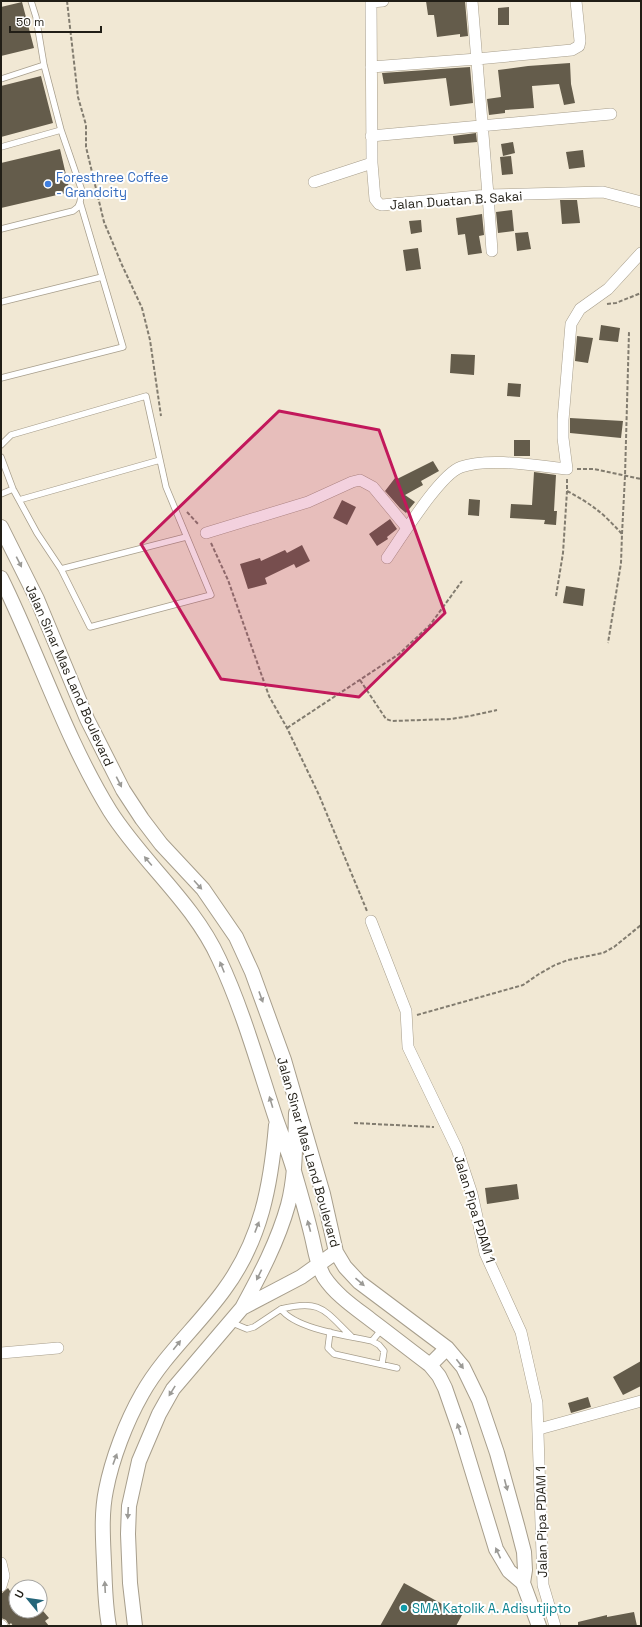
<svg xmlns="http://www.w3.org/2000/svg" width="642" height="1627" viewBox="0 0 642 1627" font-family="'Space Grotesk',sans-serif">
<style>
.building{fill:#645c4b}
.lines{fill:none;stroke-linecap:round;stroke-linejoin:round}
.service-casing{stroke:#a79e8c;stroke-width:7}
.minor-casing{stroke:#a79e8c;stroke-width:12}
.tertiary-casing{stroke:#a79e8c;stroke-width:16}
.path{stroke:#827c6f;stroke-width:2;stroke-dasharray:4 2;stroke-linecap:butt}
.service{stroke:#fff;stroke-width:5.5}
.minor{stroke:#fff;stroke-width:11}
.tertiary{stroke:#fff;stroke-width:14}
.oneway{fill:#9b9a96}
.marked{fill:#c2185b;fill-opacity:0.2;stroke:#c2185b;stroke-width:3;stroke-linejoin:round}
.shop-dot{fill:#3f7fe0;stroke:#fff;stroke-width:1.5}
.culture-dot{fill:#0f9aa8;stroke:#fff;stroke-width:1.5}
.labels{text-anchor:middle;stroke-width:4;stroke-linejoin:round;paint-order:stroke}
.shop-label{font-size:13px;fill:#366cbe;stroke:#fff;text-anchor:start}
.street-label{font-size:13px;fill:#211e16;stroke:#fff}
.culture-label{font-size:13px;fill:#0d838f;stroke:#fff;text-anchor:start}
</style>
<rect width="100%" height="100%" fill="#f1e8d4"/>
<path class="building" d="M426,1h39l3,35 -8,1v-3l-23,3 -3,-22h-6z
M22,2l12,46 -33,8v-49z
M509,7v18h-11v-17z
M570,63l1,21 4,19 -11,2 -5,-21 -27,2 2,22 -29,2v3l-16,2 -2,-16 14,-2 -3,-27 30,-4z
M470,67l3,36 -23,3 -4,-28 -62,6 -2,-11z
M41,76l12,47 -52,14v-51z
M476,133l1,9 -23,2 -1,-8z
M513,142l2,11 -12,3 -2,-12z
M60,149l10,43 -69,16v-45z
M583,150l2,17 -16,2 -3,-17z
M511,156l2,18 -11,1 -2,-18z
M560,200h17l3,23 -18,1z
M512,210l2,21 -16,2 -2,-21z
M482,214l2,21 -5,1 3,17 -14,2 -3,-21 -7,1 -2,-17z
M421,220l1,12 -11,2 -2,-13z
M528,232l3,17 -14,2 -2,-18z
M418,248l3,21 -15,2 -3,-21z
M601,325l19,3 -2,14 -19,-2z
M577,336l16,2 -5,25 -13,-2z
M451,354l24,1 -1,20 -24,-2z
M508,383l13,1 -1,13 -13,-1z
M570,418l53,3 -2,17 -51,-5z
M514,440h16v16h-16z
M433,461l6,10 -18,10 2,4 -18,10 10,7 -9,11 -6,-5 -15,-17 10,-13 2,1z
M534,472l22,3 -2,36h3l-1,14 -12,-1 1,-4 -35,-2 1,-14 21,1z
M469,499l11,1 -1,16 -11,-1z
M342,500l14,7 -9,18 -14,-7z
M390,519l7,10 -10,8 1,2 -11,7 -8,-12z
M302,545l8,16 -14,7 -2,-4 -29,14 2,6 -19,5 -8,-25 20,-6 1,3 24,-11 2,3z
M566,586l19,3 -2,17 -20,-3z
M517,1184l2,15 -32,5 -2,-16z
M641,1361v25l-18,9 -10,-18z
M588,1397l3,10 -20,6 -3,-10z
M404,1583l58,32 -6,11h-76z
M16,1586v25h6l4,5 7,-5h10l6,7 -4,3 4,5h-36l-2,-3 -2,2 -3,-5 -5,-2v-24l7,-6 2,3z
M634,1612l3,14h-59v-4l29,-7v2z"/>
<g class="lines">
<defs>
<path id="service" d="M1,79l43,-14
M1,147l60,-17 -17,-65 -8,-48 -5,-16
M1,229l72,-18 5,-4 2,-5 2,-11 -21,-61
M1,302l101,-25
M1,378l122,-31 -43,-145
M1,445l10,-10 135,-39 20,91 45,108 -121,32 -29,-58 -24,-36 -24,-44 -12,-32
M1,494l12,-5
M19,500l141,-40
M61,569l125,-32
M230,1322l17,7 7,-2 27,-18
M330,1332l-2,16 6,6 63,14
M351,1336c-27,-26 -30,-37 -70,-27 14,20 67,27 91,32l10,-12
M372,1341l7,4 5,6 -2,13"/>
<path id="minor" d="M371,1l1,162 3,36 4,5 3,1 106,-10 115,-3 38,10
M472,1l16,194 4,56
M371,2l12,-1
M371,67l106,-8 95,-9 7,-4 1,-5 -4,-40
M371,136l240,-22
M314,182l58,-19
M206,533l102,-31 44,-20 8,-2 13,7 34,41
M387,558c14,-20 53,-84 74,-91 28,-10 77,-1 106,2l-4,-31v-18l8,-96 9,-15 28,-20 33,-36
M371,921l35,90 2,36 49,102 15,45 13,59 36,79 16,71 6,182 12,41
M1,1353l57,-5
M539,1429l102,-28
M1,1563l3,13 -3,10
M1,1625l1,1"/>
<path id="tertiary" d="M1,527l36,72 50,120 36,71 19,29 19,25 42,45 33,48 16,35 32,88 39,134 13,58 9,15 14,15 88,66 16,19 16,33 18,53 20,72 7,27 1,18 -2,13
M1,578c38,77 64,160 109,233 33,52 83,91 109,148 24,51 39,106 57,160 6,17 13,34 18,52 6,21 12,41 17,62 4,15 5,30 13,44 12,18 30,30 47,43 20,15 39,30 59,45l9,11 6,12 15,43 36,118 13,22 14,12 16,43
M242,1308c18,-33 36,-67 46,-103 8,-30 7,-62 8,-92
M430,1365l17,-17
M109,1626c-4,-21 -4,-42 -5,-63 -1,-24 -3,-49 2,-73 6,-31 20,-68 36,-96 22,-39 56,-68 82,-104 37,-50 47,-105 52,-165
M135,1626l-5,-43 -2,-49 1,-28 10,-45 20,-47 14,-25 69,-81 59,-31 35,-25"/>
</defs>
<use href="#service" class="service-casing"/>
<use href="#minor" class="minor-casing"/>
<use href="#tertiary" class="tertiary-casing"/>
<path class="path" d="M67,1l11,96 8,28v22l18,75 18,43 20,43 8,32 11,76
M607,304l9,-1 25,-10
M577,469h17l47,10
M567,479v12c26,14 36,22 55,43l-1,29 -13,80
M187,512l12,13
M622,534l3,-58 4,-144
M211,543l17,37 41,116 18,32 32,67 48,116
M556,596l7,-43 4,-62
M360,680l26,39 6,2 59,-2 19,-3 27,-6
M287,728l112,-74 31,-29 32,-44
M417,1015l106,-30 16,-11 16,-9 13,-5 35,-7 11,-6 27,-22
M354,1123l80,4"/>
<use href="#service" class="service"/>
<use href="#minor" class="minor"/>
<use href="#tertiary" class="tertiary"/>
</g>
<defs><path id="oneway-solid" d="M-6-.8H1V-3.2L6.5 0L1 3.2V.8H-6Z"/></defs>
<g class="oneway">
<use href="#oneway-solid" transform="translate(19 562) rotate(63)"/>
<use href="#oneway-solid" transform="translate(119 782) rotate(63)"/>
<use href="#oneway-solid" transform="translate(148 861) rotate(-130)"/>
<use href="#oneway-solid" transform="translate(198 885) rotate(48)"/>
<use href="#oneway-solid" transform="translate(222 967) rotate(-112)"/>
<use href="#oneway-solid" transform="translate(261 997) rotate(70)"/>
<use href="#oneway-solid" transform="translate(271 1102) rotate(-107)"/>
<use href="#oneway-solid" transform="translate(309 1226) rotate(-105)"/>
<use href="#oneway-solid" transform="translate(257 1227) rotate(-69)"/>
<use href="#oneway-solid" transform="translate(259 1275) rotate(116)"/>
<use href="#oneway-solid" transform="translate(360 1282) rotate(41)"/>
<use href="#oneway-solid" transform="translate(177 1345) rotate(-51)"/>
<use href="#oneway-solid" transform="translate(460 1364) rotate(53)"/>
<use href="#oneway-solid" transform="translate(172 1391) rotate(122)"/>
<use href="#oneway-solid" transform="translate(459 1429) rotate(-108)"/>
<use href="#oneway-solid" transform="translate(115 1459) rotate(-70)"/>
<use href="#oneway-solid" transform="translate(506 1485) rotate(75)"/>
<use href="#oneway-solid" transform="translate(128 1513) rotate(93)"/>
<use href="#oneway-solid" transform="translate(498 1553) rotate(-115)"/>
<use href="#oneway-solid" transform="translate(105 1587) rotate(-93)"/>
</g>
<path class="marked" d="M279,411l100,19 66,183 -86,84 -138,-18 -80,-135z"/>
<circle class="shop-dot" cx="48" cy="184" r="4"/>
<circle class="culture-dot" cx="404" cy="1608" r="4"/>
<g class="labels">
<g class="shop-label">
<text x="56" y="182">Foresthree Coffee<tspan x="56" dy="15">- Grandcity</tspan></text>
</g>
<g class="street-label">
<text transform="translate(456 200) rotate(-4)" y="5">Jalan Duatan B. Sakai</text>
<text transform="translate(70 675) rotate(66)" y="5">Jalan Sinar Mas Land Boulevard</text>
<text transform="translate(309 1152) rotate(74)" y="5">Jalan Sinar Mas Land Boulevard</text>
<text transform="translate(475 1209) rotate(73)" y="5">Jalan Pipa PDAM 1</text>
<text transform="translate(541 1522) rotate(-91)" y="5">Jalan Pipa PDAM 1</text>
</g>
<g class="culture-label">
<text x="412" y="1613">SMA Katolik A. Adisutjipto</text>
</g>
</g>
<rect width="642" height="1627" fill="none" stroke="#211e16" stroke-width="4"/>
<g transform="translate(28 1599) rotate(299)"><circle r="19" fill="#ffffff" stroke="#a6a5a2"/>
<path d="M0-3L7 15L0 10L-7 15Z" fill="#25667a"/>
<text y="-6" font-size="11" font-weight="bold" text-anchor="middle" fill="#211e16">U</text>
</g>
<path d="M10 26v6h91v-6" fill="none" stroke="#211e16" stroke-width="2"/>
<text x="16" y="26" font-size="12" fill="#211e16" stroke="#ffffff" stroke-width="3" paint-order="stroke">50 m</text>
</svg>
